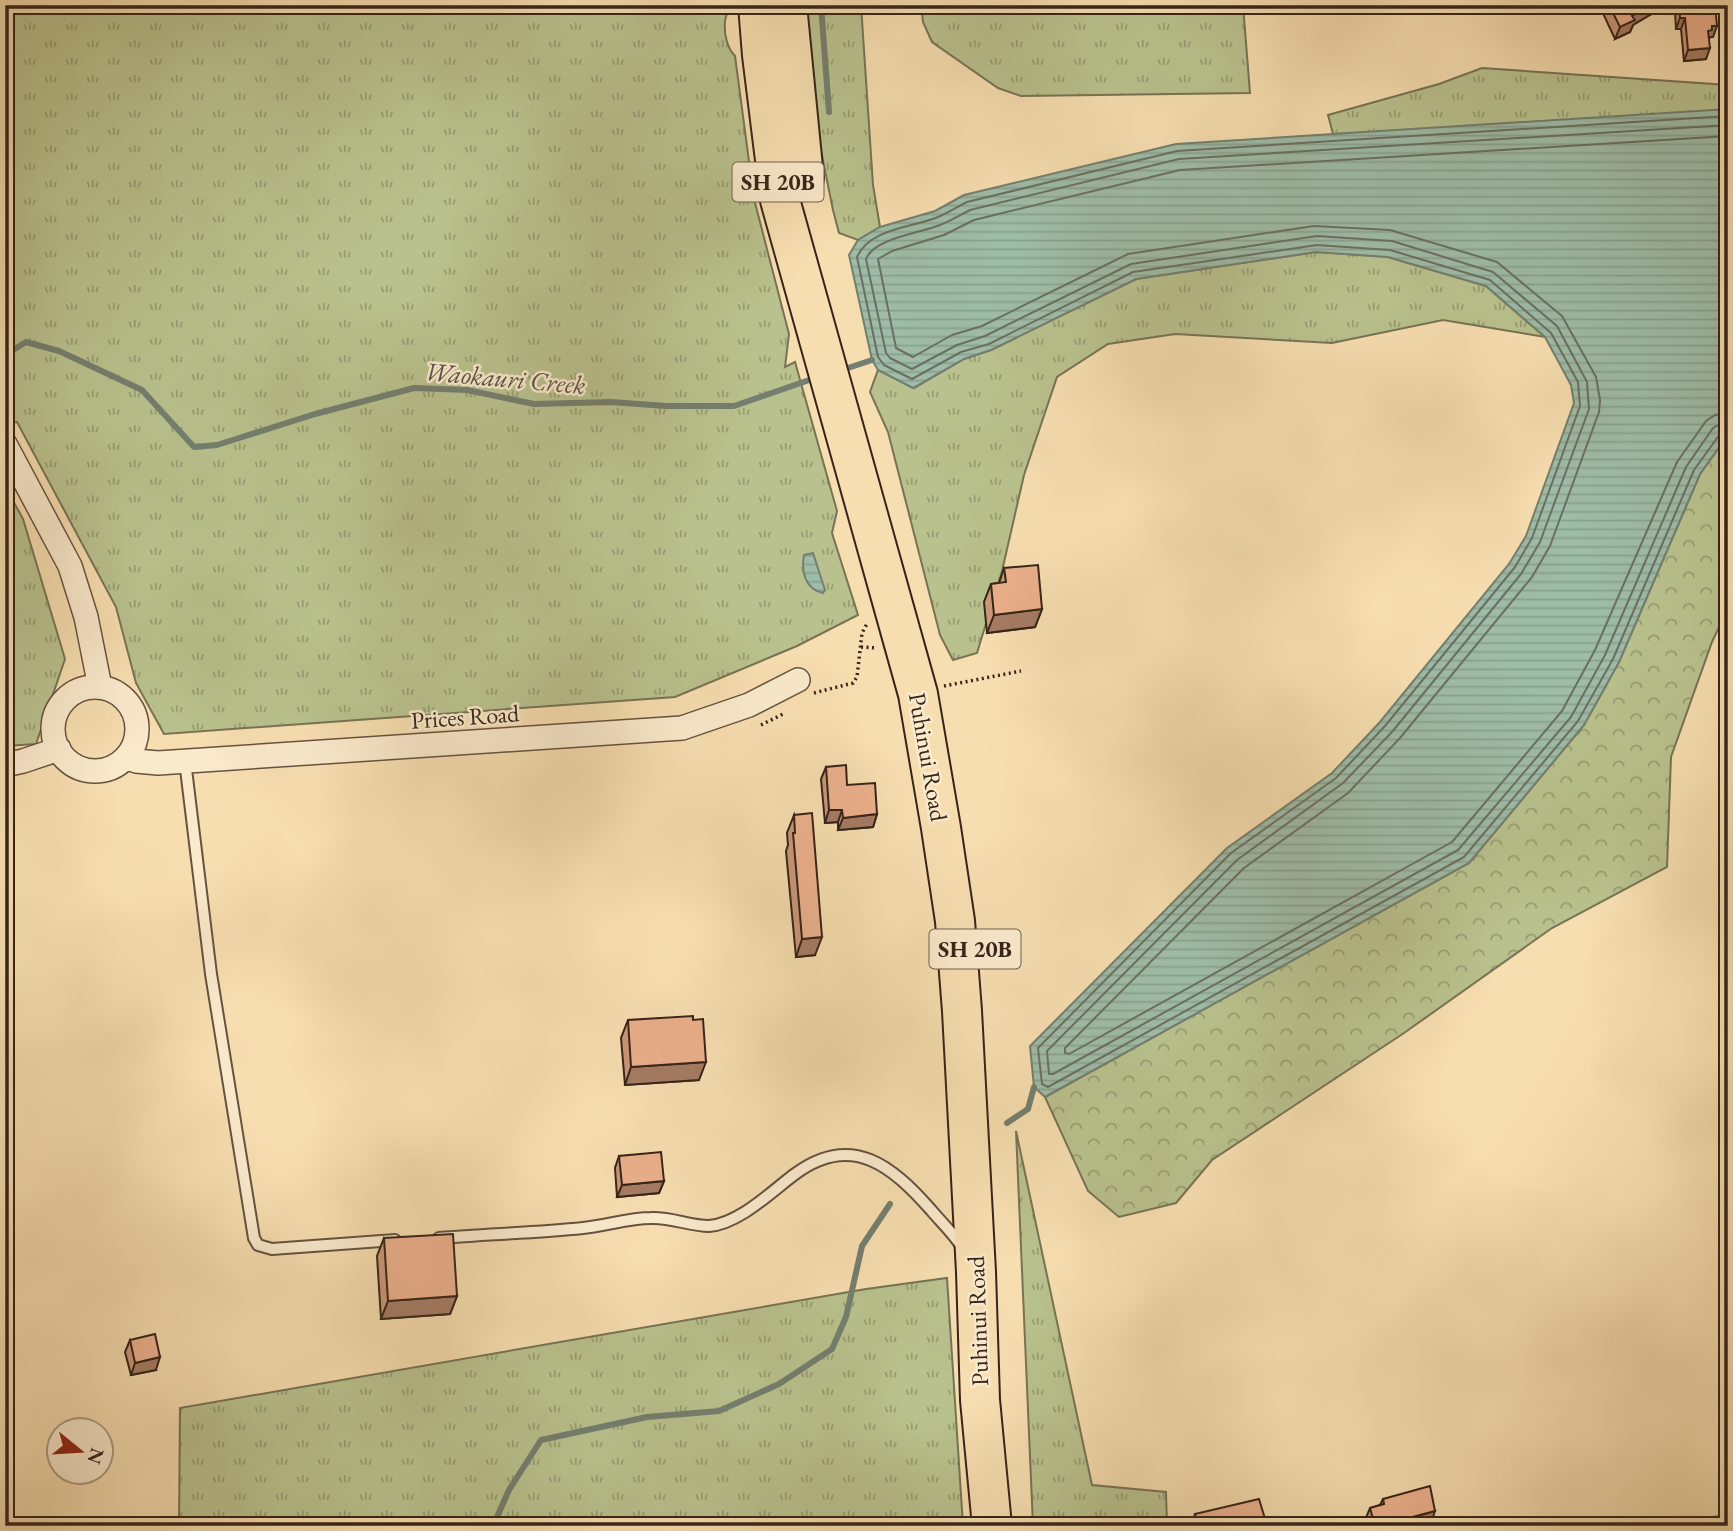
<svg xmlns="http://www.w3.org/2000/svg" width="1733" height="1531" viewBox="0 0 1733 1531" font-family="'EB Garamond',serif">
<style>
.grass{fill:url(#grass-tufts);stroke:#787354;stroke-width:2}
.forest{fill:url(#forest-crowns);stroke:#787354;stroke-width:2}
.cemetery{fill:url(#cemetery-stones);stroke:#787354;stroke-width:2}
.water{fill:url(#water-rules);stroke:#747f6f;stroke-width:2}
.lines{fill:none;stroke-linecap:round;stroke-linejoin:round}
.shore{stroke:#6a7061;stroke-width:2}
.stream{stroke:#747f6f;stroke-width:6}
.lane-casing{stroke:#665240;stroke-width:14}
.street-casing{stroke:#665240;stroke-width:26}
.highway-casing{stroke:#36241a;stroke-width:42}
.path{stroke:#36241a;stroke-width:3.5;stroke-dasharray:2 3.5;stroke-linecap:butt}
.lane{stroke:#faeacc;stroke-width:10}
.street{stroke:#faeacc;stroke-width:23}
.highway{stroke:#f7deb0;stroke-width:38}
.wall{fill:#cb9879;stroke:#36241a;stroke-width:2}
.shaded-wall{fill:#a57c63;stroke:#36241a;stroke-width:2}
.building{fill:#ecb18d;stroke:#36241a;stroke-width:2}
.labels{text-anchor:middle;stroke-width:5;stroke-linejoin:round;paint-order:stroke}
.shield{fill:#faeacc;stroke:#715f4f;stroke-width:2}
.shield-label{font-size:23px;font-weight:bold;fill:#36241a}
.street-label{font-size:24px;fill:#36241a;stroke:#faeacc}
.water-label{font-size:26px;font-style:italic;fill:#555245;stroke:#faeacc}
</style>
<defs>
<pattern id="grass-tufts" width="24" height="20" patternUnits="userSpaceOnUse" patternTransform="scale(1.75)"><rect width="24" height="20" fill="#b9c28e"/><path d="M3 7l-1-3M5 7V3M7 7l1-3M15 17l-1-3M17 17v-4M19 17l1-3" fill="none" stroke="#979d73"/></pattern>
<pattern id="forest-crowns" width="20" height="18" patternUnits="userSpaceOnUse" patternTransform="scale(1.75)"><rect width="20" height="18" fill="#b9c28e"/><path d="M2 6a3 3 0 1 1 6 0M12 15a3 3 0 1 1 6 0" fill="none" stroke="#979d73"/></pattern>
<pattern id="cemetery-stones" width="16" height="16" patternUnits="userSpaceOnUse" patternTransform="scale(1.75)"><rect width="16" height="16" fill="#b9c28e"/><path d="M2 7V4a2 2 0 0 1 4 0v3zM10 15v-3a2 2 0 0 1 4 0v3z" fill="#979d73"/></pattern>
<pattern id="water-rules" width="6" height="5" patternUnits="userSpaceOnUse" patternTransform="scale(1.75)"><rect width="6" height="5" fill="#9ebca8"/><path d="M0 2.5h6" fill="none" stroke="#89a190"/></pattern>
</defs>
<rect width="100%" height="100%" fill="#f7deb0"/>
<filter id="stains"><feTurbulence type="fractalNoise" baseFrequency=".00286" numOctaves="4"/><feColorMatrix values="0 0 0 0 .2 0 0 0 0 .09 0 0 0 0 .02 0 0 0 .5 -.17"/></filter>
<radialGradient id="worn" r=".72"><stop offset=".6" stop-color="#630" stop-opacity="0"/><stop offset="1" stop-color="#630" stop-opacity=".3"/></radialGradient>
<path class="grass" d="M5,5h724c0,7 -4,11 -4,17 -1,12 2,26 10,34l19,143 35,135 -4,33 10,-5 42,149 -5,22 26,82 -61,31 -122,51 -511,37 -28,-51 -20,-76 -99,-185 -12,1z
M802,5h59l12,180 7,42 -22,13 -19,-7 -6,-23 -32,-158z
M921,5h322l7,88 -229,3 -23,-8 -66,-46 -9,-20z
M1482,68l246,17v30l-395,19 -5,-19 111,-31z
M1316,252l72,5 98,29 59,51 -102,-17 -111,23 -157,-9 -67,10 -51,33 -33,98 -22,96 -25,82 -24,7 -13,-25 -52,-203 -18,-40 8,-22 36,18 50,-29 27,-9 145,-71z
M5,486l18,33 42,140 -29,85 -31,2z
M1016,1131l76,354 74,7 1,34h-134z
M947,1278l16,248h-784l1,-118 686,-119z"/>
<path class="forest" d="M1728,435v173l-16,34 -41,115 -4,110 -115,61 -148,105 -192,127 -36,43 -57,14 -31,-26 -43,-94 424,-234 115,-138 35,-63 81,-188z"/>
<path class="cemetery" d="M1728,1515v11h-94z"/>
<path class="water" d="M1728,109v326l-28,39 -81,188 -35,63 -115,138 -424,234 -11,-10 -4,-41 197,-198 105,-75 48,-51 129,-158 17,-28 48,-133 -3,-18 -26,-48 -59,-51 -98,-29 -72,-5 -180,27 -145,71 -27,9 -51,29 -35,-18 -6,-10 -23,-105 9,-15 22,-13 55,-16 29,-16 212,-51z
M813,553l12,37 -2,3c-18,-4 -22,-21 -19,-38z"/>
<g class="lines">
<path class="shore" d="M1728,116l-551,35 -210,51c-10,5 -19,11 -29,15 -26,11 -68,11 -81,40l21,100 6,8 28,14 49,-27 28,-8 144,-72 184,-27 73,5 100,30 61,53 27,49 2,24 -48,132 -17,29 -130,159 -49,52 -105,75 -193,195 4,36 6,3 416,-230 114,-136 35,-62 81,-189 26,-36 8,-2
M1728,125l-549,34 -209,51c-10,5 -19,11 -30,15 -19,8 -66,13 -74,34l20,94 4,5 22,11 45,-24 28,-9 146,-72 186,-28 75,5 101,31 64,54 30,56 2,27 -49,133 -19,32 -129,158 -49,51 -106,77 -190,191 2,23h4l405,-224 113,-133 34,-62 81,-188 27,-39 7,-4 8,-1
M1728,136l-548,34 -206,50 -30,15 -52,16 -14,8 18,89 17,9 39,-22 30,-9 146,-72 186,-28 76,4 107,32 65,54 34,61 4,23 -1,12 -49,134 -18,31 -132,161 -52,55 -104,75 -179,180v5l4,1 383,-212 110,-131 33,-61 82,-188 29,-41 9,-6 13,-2"/>
<path class="stream" d="M821,5l8,107
M5,355l21,-13 33,9 83,39 52,57 23,-2 98,-31 99,-26 53,2 67,14 77,-2 55,4h68l84,-29
M842,370l30,-10
M1007,1123l21,-14 6,-22
M493,1526l16,-36 32,-50 106,-23 72,-6 60,-27 53,-35 14,-32 16,-71 28,-42"/>
<defs>
<path id="lane" d="M185,761l26,213 43,264 4,7 14,4 123,-9
M439,1238c48,-4 96,-5 144,-10 23,-2 45,-10 68,-10 20,-1 39,8 58,8 30,-2 63,-35 86,-52 57,-42 97,-8 136,36 10,12 23,24 31,37"/>
<path id="street" d="M5,444l65,122 16,51 14,70
M53 729a42 42 0 1 1 84 0a42 42 0 1 1-84 0Z
M127,756l9,5 22,2 524,-35 67,-23 49,-25
M5,765l18,-4 36,-12"/>
<path id="highway" d="M758,5l4,50 18,145 138,494 23,134 14,93 7,90 14,261 4,128 12,126
M787,5l17,173"/>
</defs>
<use href="#lane" class="lane-casing"/>
<use href="#street" class="street-casing"/>
<use href="#highway" class="highway-casing"/>
<path class="path" d="M861,647l15,1
M944,686l77,-15
M814,693l39,-10 4,-6 5,-44 6,-11
M761,725l24,-12
M1324,1526l9,-3"/>
<use href="#lane" class="lane"/>
<use href="#street" class="street"/>
<use href="#highway" class="highway"/>
</g>
<path class="wall" d="M1600,5h56l-3,8 -20,12 -3,7 -15,7 -15,-32z
M1677,5h38l-2,32h-3l-1,2 -3,20 -22,2 -3,-32h-5l-1,-18z
M1004,568l38,41 -7,18 -48,6 -3,-31 7,-18 8,-1z
M826,767l21,18 30,29 -4,13 -35,3v-8l-13,1 -4,-44z
M794,815l21,140 -19,2 -10,-106 2,-6 -1,-12z
M628,1020h65l6,60 -74,5 -4,-47z
M619,1156l45,25 -5,12 -42,4 -2,-29z
M384,1238l73,58 -7,18 -69,5 -4,-63z
M130,1340l26,30 -25,5 -6,-23z
M1383,1499l48,24 -9,3h-55l-2,-6 5,-12 10,-3z
M1195,1514l70,12h-74z"/>
<path class="shaded-wall" d="M1650,5h6l-3,8 -20,12 -3,7 -15,7 5,-12 12,-11z
M1680,18h5l-4,11h-5z
M1712,26h5l-4,11h-3l-2,4v-10z
M1710,48l-4,11 -22,2 4,-11z
M1042,609l-7,18 -48,6 7,-18z
M829,810h13l-4,12 -13,1z
M877,814l-4,13 -35,3 5,-12z
M822,937l-7,18 -19,2 6,-18z
M706,1062l-7,18 -74,5 6,-18z
M664,1181l-5,12 -42,4 5,-12z
M457,1296l-7,18 -69,5 7,-18z
M160,1357l-4,13 -25,5 4,-12z
M1435,1511l-4,12 -9,3h-43z"/>
<path class="building" d="M1609,5h41l-18,11 3,4 -15,7z
M1679,5h36l2,21h-5v4l-4,1 2,17 -22,2 -3,-32h-5z
M1038,565l4,44 -48,6 -3,-31 15,-2 -2,-14z
M846,765l1,20 28,-2 2,31 -34,4 -1,-8h-13l-3,-43z
M812,813l10,124 -20,2 -9,-106h2l-1,-18z
M693,1016v4l10,-1 3,43 -75,5 -3,-47z
M661,1152l3,29 -42,4 -3,-29z
M453,1234l4,62 -69,5 -4,-63z
M155,1334l5,23 -25,6 -5,-23z
M1430,1486l5,25 -56,15h-4l-5,-18 14,-4 -1,-5z
M1259,1499l7,23 -13,4h-55l-3,-12z"/>
<g class="labels">
<g class="shield">
<rect x="732.5" y="162.5" width="91" height="39" rx="5"/>
<rect x="929.5" y="929.5" width="91" height="39" rx="5"/>
</g>
<g class="shield-label">
<text x="778" y="190">SH 20B</text>
<text x="975" y="957">SH 20B</text>
</g>
<g class="street-label">
<text transform="translate(465 717) rotate(-4)" y="8">Prices Road</text>
<text transform="translate(928 757) rotate(80)" y="8">Puhinui Road</text>
<text transform="translate(978 1321) rotate(-92)" y="8">Puhinui Road</text>
</g>
<g class="water-label">
<text transform="translate(505 378) rotate(5)" y="9">Waokauri Creek</text>
</g>
</g>
<rect width="1733" height="1531" fill="none" stroke="#f7deb0" stroke-width="28"/>
<rect x="7" y="7" width="1719" height="1517" fill="none" stroke="#36241a" stroke-width="3.5"/>
<rect x="14" y="14" width="1705" height="1503" fill="none" stroke="#36241a" stroke-width="2"/>
<g transform="translate(80 1451) rotate(108)"><circle r="33" fill="#faeacc" stroke="#ac9b85" stroke-width="2"/>
<path d="M0-5L12 26L0 18L-12 26Z" fill="#8f2418"/>
<text y="-10" font-size="19" font-weight="bold" text-anchor="middle" fill="#36241a">N</text>
</g>
<rect width="100%" height="100%" filter="url(#stains)"/>
<rect width="100%" height="100%" fill="url(#worn)"/>
</svg>
